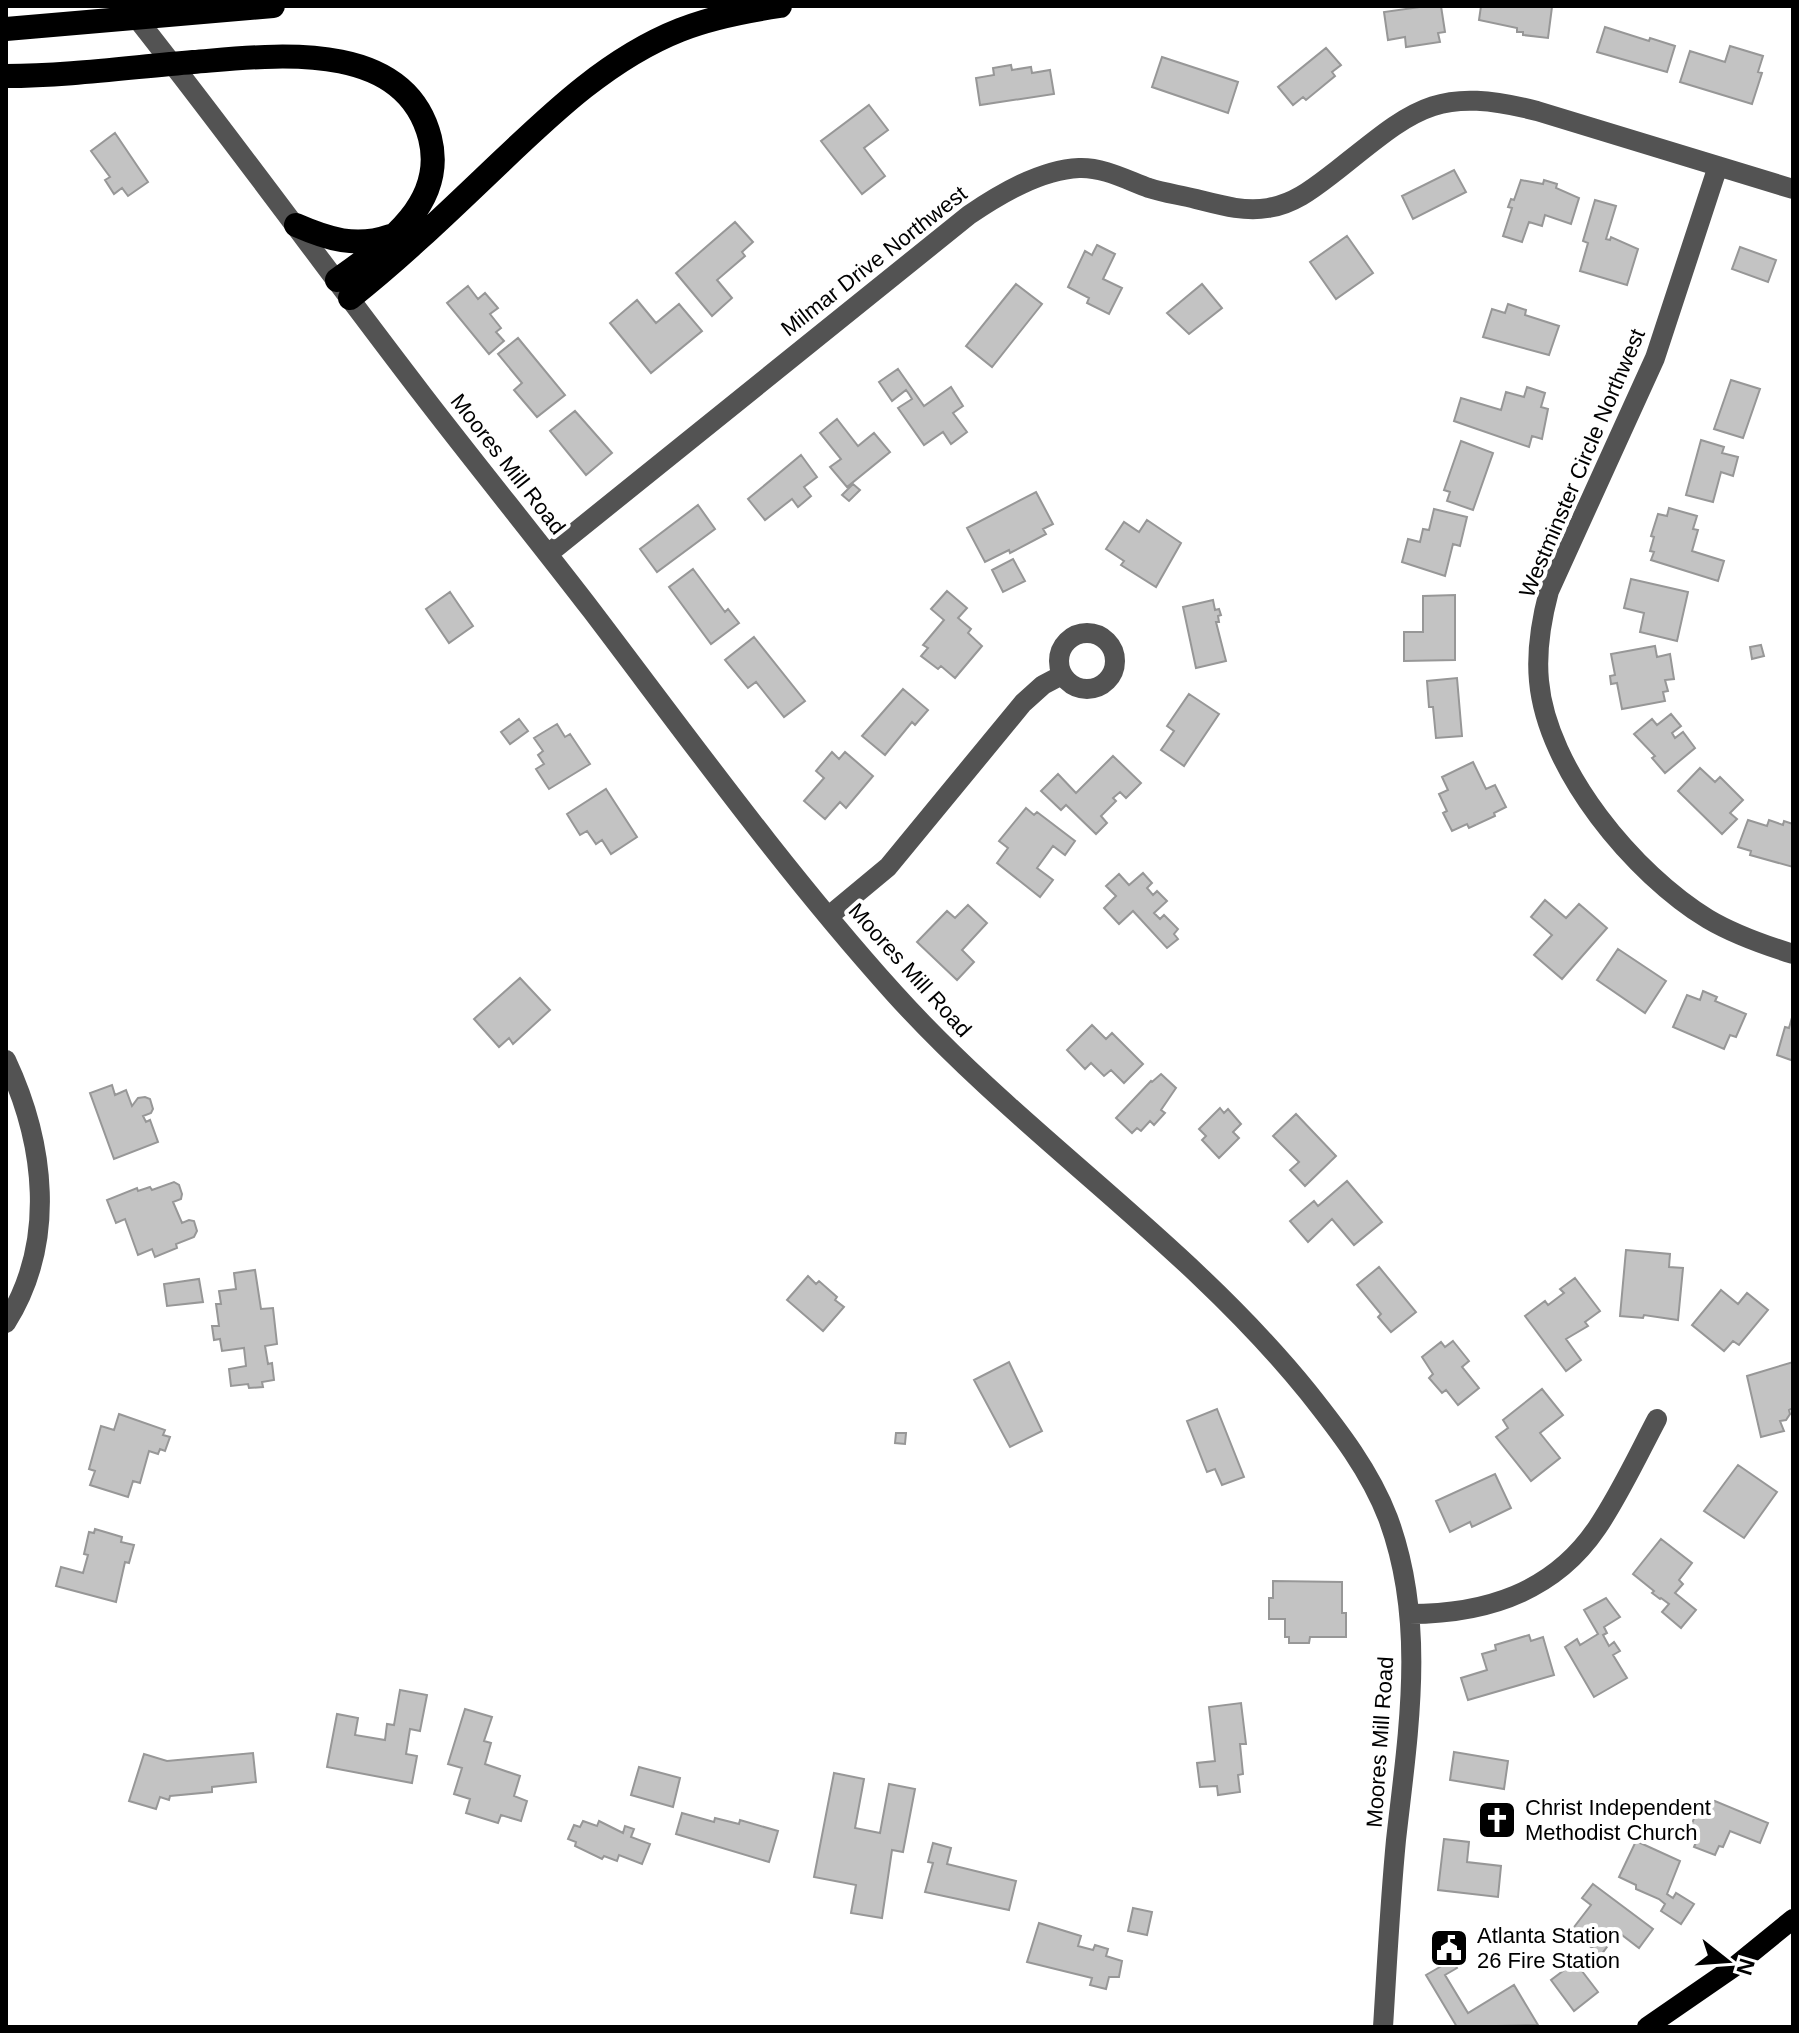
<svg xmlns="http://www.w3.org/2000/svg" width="1799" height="2033" font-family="Arial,sans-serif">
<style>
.building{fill:#c3c3c3;stroke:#979797;stroke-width:2}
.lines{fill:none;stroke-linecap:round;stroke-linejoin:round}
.minor{stroke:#535353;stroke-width:20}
.major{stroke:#000;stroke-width:20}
.highway{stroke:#000;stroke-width:24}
.labels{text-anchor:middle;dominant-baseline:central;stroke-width:8;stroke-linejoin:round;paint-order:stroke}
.street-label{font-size:22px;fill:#000;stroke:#fff}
.poi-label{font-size:22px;fill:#000;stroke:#fff;text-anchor:start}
</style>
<rect width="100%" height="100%" fill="#fff"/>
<path class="building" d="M 1427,6 L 1441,6 L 1445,32 L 1438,33 L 1440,42 L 1406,47 L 1405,37 L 1388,40 L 1384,12 Z
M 1481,6 L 1552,7 L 1548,38 L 1523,35 L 1523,32 L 1517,32 L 1517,28 L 1479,20 Z
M 1605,27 L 1649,41 L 1650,38 L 1675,46 L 1667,72 L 1597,52 Z
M 1730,46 L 1763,56 L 1758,72 L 1762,73 L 1752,104 L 1680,82 L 1690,51 L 1725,62 Z
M 1326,48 L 1341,65 L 1332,72 L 1335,76 L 1306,100 L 1303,97 L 1293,105 L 1278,87 Z
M 1162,57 L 1238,82 L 1228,113 L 1152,87 Z
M 1011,65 L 1012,70 L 1031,67 L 1032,73 L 1050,70 L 1054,94 L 980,105 L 976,78 L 994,75 L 993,68 Z
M 869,105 L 888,130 L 864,148 L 885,176 L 862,194 L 821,141 Z
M 115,133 L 148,182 L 128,196 L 122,188 L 114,194 L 105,180 L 110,177 L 91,151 Z
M 1454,170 L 1466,192 L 1413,219 L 1402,196 Z
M 1521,180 L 1543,184 L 1544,180 L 1557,184 L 1556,188 L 1579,198 L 1571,224 L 1545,215 L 1542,226 L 1529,222 L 1522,242 L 1503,236 L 1512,208 L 1508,207 L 1511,199 L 1514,200 Z
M 1595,200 L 1616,206 L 1606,239 L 1610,240 L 1611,237 L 1638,249 L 1627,285 L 1580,271 L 1588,243 L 1583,241 Z
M 735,222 L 753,242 L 742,252 L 745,256 L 717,280 L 732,298 L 712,316 L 676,273 Z
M 1347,236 L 1373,273 L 1336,299 L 1310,262 Z
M 1097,245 L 1115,254 L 1103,279 L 1122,288 L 1109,314 L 1087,303 L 1089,298 L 1068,287 L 1085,251 L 1092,255 Z
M 1740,247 L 1776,260 L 1768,282 L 1732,269 Z
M 1016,284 L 1042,304 L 992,367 L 966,346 Z
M 1202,284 L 1222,308 L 1189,334 L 1167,313 Z
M 468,286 L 478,299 L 485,293 L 498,308 L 490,314 L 501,328 L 496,332 L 504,341 L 489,354 L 447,303 Z
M 637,300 L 656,323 L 679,304 L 702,331 L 651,373 L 610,323 Z
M 1508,304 L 1526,310 L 1525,315 L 1559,326 L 1549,355 L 1483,337 L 1492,309 L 1505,313 Z
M 518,338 L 565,395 L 537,417 L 514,390 L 522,383 L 498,354 Z
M 898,369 L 924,406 L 951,387 L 963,406 L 953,413 L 967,432 L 951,444 L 943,432 L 924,445 L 898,408 L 912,399 L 909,394 L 906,390 L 892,401 L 879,382 Z
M 1731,380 L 1760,389 L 1743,438 L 1714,429 Z
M 1527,387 L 1545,393 L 1541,407 L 1548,409 L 1542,439 L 1532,436 L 1529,447 L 1454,421 L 1461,398 L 1501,410 L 1506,392 L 1524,397 Z
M 575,411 L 612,453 L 586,475 L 550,431 Z
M 837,419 L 858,446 L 874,433 L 890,452 L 847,487 L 830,467 L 841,459 L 820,433 Z
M 1701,440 L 1724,447 L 1722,453 L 1738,457 L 1733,476 L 1721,472 L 1713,502 L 1686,495 Z
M 1461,441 L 1493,453 L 1473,510 L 1447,501 L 1450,492 L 1444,490 Z
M 801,455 L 817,477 L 804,487 L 811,496 L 798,507 L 792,499 L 765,520 L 748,499 Z
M 853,484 L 860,490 L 849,501 L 842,495 Z
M 1036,492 L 1053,524 L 1043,529 L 1046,534 L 1010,553 L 1009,550 L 985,562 L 967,528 Z
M 698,505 L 715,529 L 657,572 L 640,549 Z
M 1669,508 L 1697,516 L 1693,529 L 1698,530 L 1692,551 L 1724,561 L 1718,581 L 1651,560 L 1654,552 L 1650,551 L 1654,537 L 1651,536 L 1658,514 L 1667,516 Z
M 1434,509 L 1467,517 L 1460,546 L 1453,544 L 1445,576 L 1402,562 L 1408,539 L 1420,542 L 1423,529 L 1429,530 Z
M 1147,520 L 1181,543 L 1156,587 L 1121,565 L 1124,561 L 1106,549 L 1124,522 L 1139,532 Z
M 1013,559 L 1025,581 L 1003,592 L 992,570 Z
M 693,569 L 725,612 L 728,609 L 739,623 L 711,644 L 669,587 Z
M 1631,579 L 1688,592 L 1677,641 L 1640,632 L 1644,613 L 1624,608 Z
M 947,591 L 967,608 L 958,618 L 971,629 L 968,633 L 982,646 L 955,678 L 941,666 L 938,669 L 921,656 L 928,648 L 923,645 L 944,620 L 931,609 Z
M 450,592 L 473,626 L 449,643 L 426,609 Z
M 1455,595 L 1455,660 L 1404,661 L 1404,632 L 1423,632 L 1423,596 Z
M 1213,600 L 1215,610 L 1219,609 L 1221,615 L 1218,616 L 1219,622 L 1216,622 L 1226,661 L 1196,668 L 1183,607 Z
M 754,637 L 805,701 L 784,717 L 756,682 L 748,688 L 725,660 Z
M 1761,645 L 1764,656 L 1752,659 L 1750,647 Z
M 1655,646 L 1657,657 L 1670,654 L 1674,679 L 1665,680 L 1668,691 L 1663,692 L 1665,701 L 1622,709 L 1617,683 L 1611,684 L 1610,676 L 1615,675 L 1611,654 Z
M 1457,678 L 1462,736 L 1436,738 L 1433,707 L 1429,707 L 1427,681 Z
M 903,689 L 928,710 L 915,725 L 912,722 L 885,755 L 862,736 Z
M 1189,694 L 1219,714 L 1184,766 L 1161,750 L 1174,731 L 1167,726 Z
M 1671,714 L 1681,726 L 1672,733 L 1675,738 L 1683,732 L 1695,748 L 1665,773 L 1652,758 L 1655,756 L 1634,734 L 1652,719 L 1657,725 Z
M 519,719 L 528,731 L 510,744 L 501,732 Z
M 557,724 L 565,737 L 570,734 L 590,764 L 549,789 L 536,769 L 544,764 L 538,755 L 543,751 L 534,738 Z
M 832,752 L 839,759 L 845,752 L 873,776 L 846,808 L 840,802 L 825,819 L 804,801 L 824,778 L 816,771 Z
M 1113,756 L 1141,783 L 1126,798 L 1120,792 L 1113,798 L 1116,801 L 1101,816 L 1107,823 L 1096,834 L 1066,805 L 1061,810 L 1041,791 L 1058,774 L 1076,793 Z
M 1473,762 L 1486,789 L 1495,785 L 1506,807 L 1494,813 L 1495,816 L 1469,828 L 1467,824 L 1452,831 L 1443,813 L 1447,811 L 1439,794 L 1448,790 L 1442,777 Z
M 1700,768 L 1715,782 L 1720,777 L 1743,800 L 1730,813 L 1737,819 L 1722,834 L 1678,791 Z
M 606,789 L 637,837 L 611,854 L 602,840 L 596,844 L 587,831 L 580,835 L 567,814 Z
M 1026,808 L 1034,815 L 1037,812 L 1075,841 L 1065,855 L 1053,846 L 1037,868 L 1053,880 L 1040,897 L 997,863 L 1008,848 L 999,841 Z
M 1748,820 L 1767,826 L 1769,820 L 1783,825 L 1784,821 L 1793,824 L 1793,867 L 1750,855 L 1751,851 L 1738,847 Z
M 1143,873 L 1152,883 L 1147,888 L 1153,895 L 1157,891 L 1167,901 L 1154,913 L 1160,919 L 1164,915 L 1178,929 L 1174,934 L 1178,939 L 1167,948 L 1133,911 L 1119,924 L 1104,908 L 1116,896 L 1106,886 L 1119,874 L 1129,885 Z
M 1545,900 L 1566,918 L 1579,904 L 1607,928 L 1562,979 L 1534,955 L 1552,935 L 1531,917 Z
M 968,905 L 987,923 L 962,950 L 974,962 L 957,980 L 917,942 L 947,911 L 955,918 Z
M 1618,949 L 1666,981 L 1645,1013 L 1597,980 Z
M 520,978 L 550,1010 L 513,1044 L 509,1038 L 499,1047 L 474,1019 Z
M 1703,991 L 1717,997 L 1715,1001 L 1746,1014 L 1736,1037 L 1730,1035 L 1724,1049 L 1673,1027 L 1687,995 L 1700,1000 Z
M 1793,1014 L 1793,1058 L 1791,1060 L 1777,1055 L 1785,1027 L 1789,1028 Z
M 1092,1025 L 1106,1039 L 1112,1033 L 1143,1064 L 1124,1083 L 1111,1070 L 1104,1076 L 1091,1063 L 1085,1069 L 1067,1050 Z
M 1161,1074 L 1176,1088 L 1161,1110 L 1165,1113 L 1154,1125 L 1150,1121 L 1141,1131 L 1137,1128 L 1132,1133 L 1116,1118 L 1151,1081 L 1152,1082 Z
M 112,1085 L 115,1095 L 126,1090 L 132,1106 L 138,1098 L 145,1097 L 150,1099 L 153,1109 L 151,1113 L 143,1116 L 146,1122 L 150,1120 L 158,1142 L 114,1159 L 90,1093 Z
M 1220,1108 L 1224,1113 L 1228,1109 L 1241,1124 L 1233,1132 L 1239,1138 L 1219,1158 L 1202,1140 L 1206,1136 L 1199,1129 Z
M 1296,1114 L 1336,1156 L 1305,1186 L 1290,1170 L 1299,1162 L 1273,1136 Z
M 1347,1181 L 1382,1222 L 1354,1245 L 1332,1219 L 1308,1242 L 1290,1221 L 1314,1201 L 1318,1206 Z
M 174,1182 L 179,1185 L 182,1194 L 181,1199 L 173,1202 L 182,1223 L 189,1220 L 194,1221 L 197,1231 L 194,1237 L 176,1244 L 177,1248 L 155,1257 L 152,1249 L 138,1255 L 125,1219 L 116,1223 L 107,1200 L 137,1188 L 138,1191 L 150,1187 L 152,1190 Z
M 1626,1250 L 1670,1254 L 1669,1267 L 1683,1268 L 1678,1320 L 1644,1315 L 1643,1318 L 1620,1316 Z
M 1379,1267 L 1416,1312 L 1391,1332 L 1378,1317 L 1381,1314 L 1357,1285 Z
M 255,1270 L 261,1309 L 273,1308 L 277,1344 L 265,1346 L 268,1364 L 272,1363 L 274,1380 L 262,1382 L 263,1387 L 249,1388 L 248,1384 L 231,1386 L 229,1369 L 246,1366 L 244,1348 L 222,1351 L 220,1339 L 214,1340 L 212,1326 L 219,1326 L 216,1304 L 221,1304 L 219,1291 L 236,1289 L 234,1273 Z
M 808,1276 L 816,1284 L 819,1281 L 837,1297 L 835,1300 L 844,1307 L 823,1331 L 787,1300 Z
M 1575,1278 L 1600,1311 L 1585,1322 L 1588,1326 L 1566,1339 L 1581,1360 L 1566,1371 L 1525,1316 L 1545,1301 L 1548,1305 L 1564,1293 L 1560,1289 Z
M 199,1279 L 203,1302 L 167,1306 L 164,1284 Z
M 1721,1290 L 1738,1304 L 1747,1293 L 1768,1310 L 1739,1345 L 1733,1341 L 1724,1351 L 1692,1325 Z
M 1453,1341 L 1469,1361 L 1462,1367 L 1479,1388 L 1458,1405 L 1446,1390 L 1442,1393 L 1429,1378 L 1433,1374 L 1422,1357 L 1441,1342 L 1445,1347 Z
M 1009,1362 L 1042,1431 L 1010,1447 L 974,1380 Z
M 1793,1362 L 1793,1408 L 1789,1410 L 1790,1414 L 1786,1420 L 1780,1421 L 1784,1431 L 1761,1437 L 1747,1376 Z
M 1542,1389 L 1563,1415 L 1540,1433 L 1560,1458 L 1531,1481 L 1496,1437 L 1508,1428 L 1503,1420 Z
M 1217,1409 L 1244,1477 L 1222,1485 L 1215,1469 L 1207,1472 L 1187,1421 Z
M 119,1414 L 165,1430 L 163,1435 L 170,1437 L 165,1451 L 160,1449 L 158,1454 L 149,1451 L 140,1483 L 133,1481 L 128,1497 L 90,1485 L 95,1471 L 89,1469 L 101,1426 L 114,1430 Z
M 896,1433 L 906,1433 L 905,1444 L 895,1443 Z
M 1738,1465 L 1777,1492 L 1744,1538 L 1704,1511 Z
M 1495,1474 L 1511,1508 L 1472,1527 L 1470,1522 L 1450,1532 L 1436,1501 Z
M 95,1529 L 122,1537 L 121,1542 L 134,1545 L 129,1563 L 125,1562 L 116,1602 L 56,1586 L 61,1567 L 83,1573 L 88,1555 L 84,1554 L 89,1532 L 94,1533 Z
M 1661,1539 L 1692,1563 L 1679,1580 L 1683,1584 L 1675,1593 L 1696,1610 L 1681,1628 L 1662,1612 L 1669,1604 L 1661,1598 L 1660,1599 L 1652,1593 L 1654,1591 L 1633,1574 Z
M 1273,1581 L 1342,1582 L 1342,1613 L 1346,1613 L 1346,1637 L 1310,1637 L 1309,1643 L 1289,1643 L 1289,1637 L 1285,1637 L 1285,1619 L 1269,1619 L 1269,1598 L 1273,1598 Z
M 1606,1598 L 1620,1617 L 1604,1627 L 1607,1633 L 1603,1635 L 1609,1646 L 1614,1642 L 1620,1651 L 1613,1655 L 1627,1678 L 1594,1697 L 1565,1647 L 1577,1639 L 1580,1645 L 1598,1634 L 1584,1610 Z
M 1529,1635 L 1531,1641 L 1543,1637 L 1554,1675 L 1468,1700 L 1461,1678 L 1487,1670 L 1482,1654 L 1496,1650 L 1495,1645 Z
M 400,1690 L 427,1695 L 420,1731 L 410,1729 L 406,1754 L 417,1756 L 412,1783 L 327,1767 L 337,1714 L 358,1718 L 355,1735 L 385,1740 L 387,1724 L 394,1725 Z
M 1241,1703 L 1246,1744 L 1240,1744 L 1243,1774 L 1238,1775 L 1240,1792 L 1218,1795 L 1217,1786 L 1200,1787 L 1197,1763 L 1215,1761 L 1209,1707 Z
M 465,1709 L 492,1717 L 484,1741 L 491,1743 L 485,1764 L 520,1776 L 514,1796 L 527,1801 L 521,1821 L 501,1815 L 498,1823 L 466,1813 L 470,1799 L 454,1794 L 462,1768 L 448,1764 Z
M 1454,1752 L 1508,1761 L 1504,1789 L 1450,1780 Z
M 253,1753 L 256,1782 L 212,1787 L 212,1792 L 170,1796 L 169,1800 L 160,1797 L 156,1809 L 129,1801 L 144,1754 L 167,1761 Z
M 639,1767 L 680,1778 L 673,1807 L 631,1795 Z
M 834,1773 L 864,1779 L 855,1828 L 880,1833 L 889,1784 L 915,1789 L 903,1852 L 892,1850 L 882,1918 L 851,1913 L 856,1885 L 814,1877 Z
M 1701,1801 L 1713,1806 L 1715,1801 L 1768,1823 L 1760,1843 L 1730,1831 L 1723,1847 L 1719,1846 L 1715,1855 L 1694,1847 L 1697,1840 L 1687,1836 Z
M 682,1813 L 714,1822 L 715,1818 L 739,1824 L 740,1820 L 778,1831 L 769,1862 L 676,1834 Z
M 583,1821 L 597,1826 L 599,1821 L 623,1833 L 625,1826 L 634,1829 L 631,1837 L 650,1844 L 642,1864 L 619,1855 L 617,1861 L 604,1856 L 602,1859 L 575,1846 L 576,1842 L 568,1839 L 574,1825 L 580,1827 Z
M 1444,1839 L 1469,1842 L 1467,1862 L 1501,1866 L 1498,1897 L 1438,1890 Z
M 1636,1841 L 1680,1861 L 1667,1894 L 1673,1898 L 1676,1893 L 1694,1904 L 1681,1924 L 1661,1911 L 1665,1904 L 1659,1899 L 1636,1889 L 1636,1885 L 1619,1877 Z
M 933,1843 L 951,1848 L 947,1864 L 1016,1881 L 1009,1910 L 925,1892 L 933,1863 L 928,1862 Z
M 1593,1884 L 1653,1929 L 1639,1948 L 1618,1932 L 1601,1955 L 1571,1931 L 1591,1905 L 1582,1898 Z
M 1133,1908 L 1152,1912 L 1147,1935 L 1128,1931 Z
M 1039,1923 L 1081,1936 L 1078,1946 L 1093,1950 L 1095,1945 L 1108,1949 L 1106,1956 L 1122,1961 L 1119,1977 L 1109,1977 L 1106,1989 L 1090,1985 L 1092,1978 L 1027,1962 Z
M 1452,1960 L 1457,1968 L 1445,1975 L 1468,2013 L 1514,1985 L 1538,2025 L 1457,2027 L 1426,1975 Z
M 1575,1962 L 1598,1992 L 1574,2011 L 1551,1980 Z"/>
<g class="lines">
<path class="minor" d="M 127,6 C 228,133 323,265 422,394 C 478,467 536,538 592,611 C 690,740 786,873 894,993 C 1023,1136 1187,1242 1308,1392 C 1339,1431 1370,1471 1388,1518 C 1427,1623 1408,1733 1396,1840 C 1390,1902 1387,1965 1383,2027
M 1718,166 L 1655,358 L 1549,591 C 1541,621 1536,650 1539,681 C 1547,770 1634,874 1708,919 C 1735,935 1764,945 1793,954
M 548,554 L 969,215 C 1000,194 1040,170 1079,168 C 1103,167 1127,180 1149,188 C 1164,193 1181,195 1196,199 C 1220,205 1243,212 1268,208 C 1295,204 1315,187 1336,171 C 1414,109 1435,85 1537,111 L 1793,189
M1059 661a28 28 0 1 1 56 0a28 28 0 1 1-56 0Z
M 829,916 L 888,867 L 1023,703 L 1043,685 L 1062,675
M 6,1060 C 45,1143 57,1242 6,1323
M 1409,1614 C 1485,1614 1553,1593 1597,1528 C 1620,1494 1638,1455 1657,1419"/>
<path class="major" d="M 1647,2027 L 1734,1967 L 1793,1919"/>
<path class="highway" d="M 6,29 L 273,6
M 6,76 C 67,76 132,67 193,62 C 271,56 404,37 430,138 C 447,205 383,247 337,280
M 296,225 C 328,239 356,248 390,236
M 350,298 C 398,260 442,218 486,176 C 544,121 604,60 680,30 C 713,17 746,11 780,6"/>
</g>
<defs>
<g id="church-square" transform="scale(2)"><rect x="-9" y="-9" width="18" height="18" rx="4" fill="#000" stroke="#fff"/><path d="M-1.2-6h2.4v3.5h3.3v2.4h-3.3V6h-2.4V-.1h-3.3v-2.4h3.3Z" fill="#fff"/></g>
<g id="civic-square" transform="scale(2)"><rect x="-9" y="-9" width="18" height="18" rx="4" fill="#000" stroke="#fff"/><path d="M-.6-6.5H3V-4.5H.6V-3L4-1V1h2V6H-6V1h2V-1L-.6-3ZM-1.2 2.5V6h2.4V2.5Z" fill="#fff"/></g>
</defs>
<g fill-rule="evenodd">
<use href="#church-square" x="1497" y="1820"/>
<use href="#civic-square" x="1449" y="1948"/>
</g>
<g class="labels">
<g class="street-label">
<text transform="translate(874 261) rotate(-38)">Milmar Drive Northwest</text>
<text transform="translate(1582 463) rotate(-67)">Westminster Circle Northwest</text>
<text transform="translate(508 464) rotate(52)">Moores Mill Road</text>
<text transform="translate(910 970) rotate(48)">Moores Mill Road</text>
<text transform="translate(1380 1742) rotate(-86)">Moores Mill Road</text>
</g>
<g class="poi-label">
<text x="1525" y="1807">Christ Independent<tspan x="1525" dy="25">Methodist Church</tspan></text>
<text x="1477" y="1935">Atlanta Station<tspan x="1477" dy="25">26 Fire Station</tspan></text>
</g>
</g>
<rect width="1799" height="2033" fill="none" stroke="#000000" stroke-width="16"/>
<g transform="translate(1727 1961) rotate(107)" stroke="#ffffff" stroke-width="6" paint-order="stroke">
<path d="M0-6L14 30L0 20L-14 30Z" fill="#000000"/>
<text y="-12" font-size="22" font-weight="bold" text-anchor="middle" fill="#000000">N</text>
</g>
</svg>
